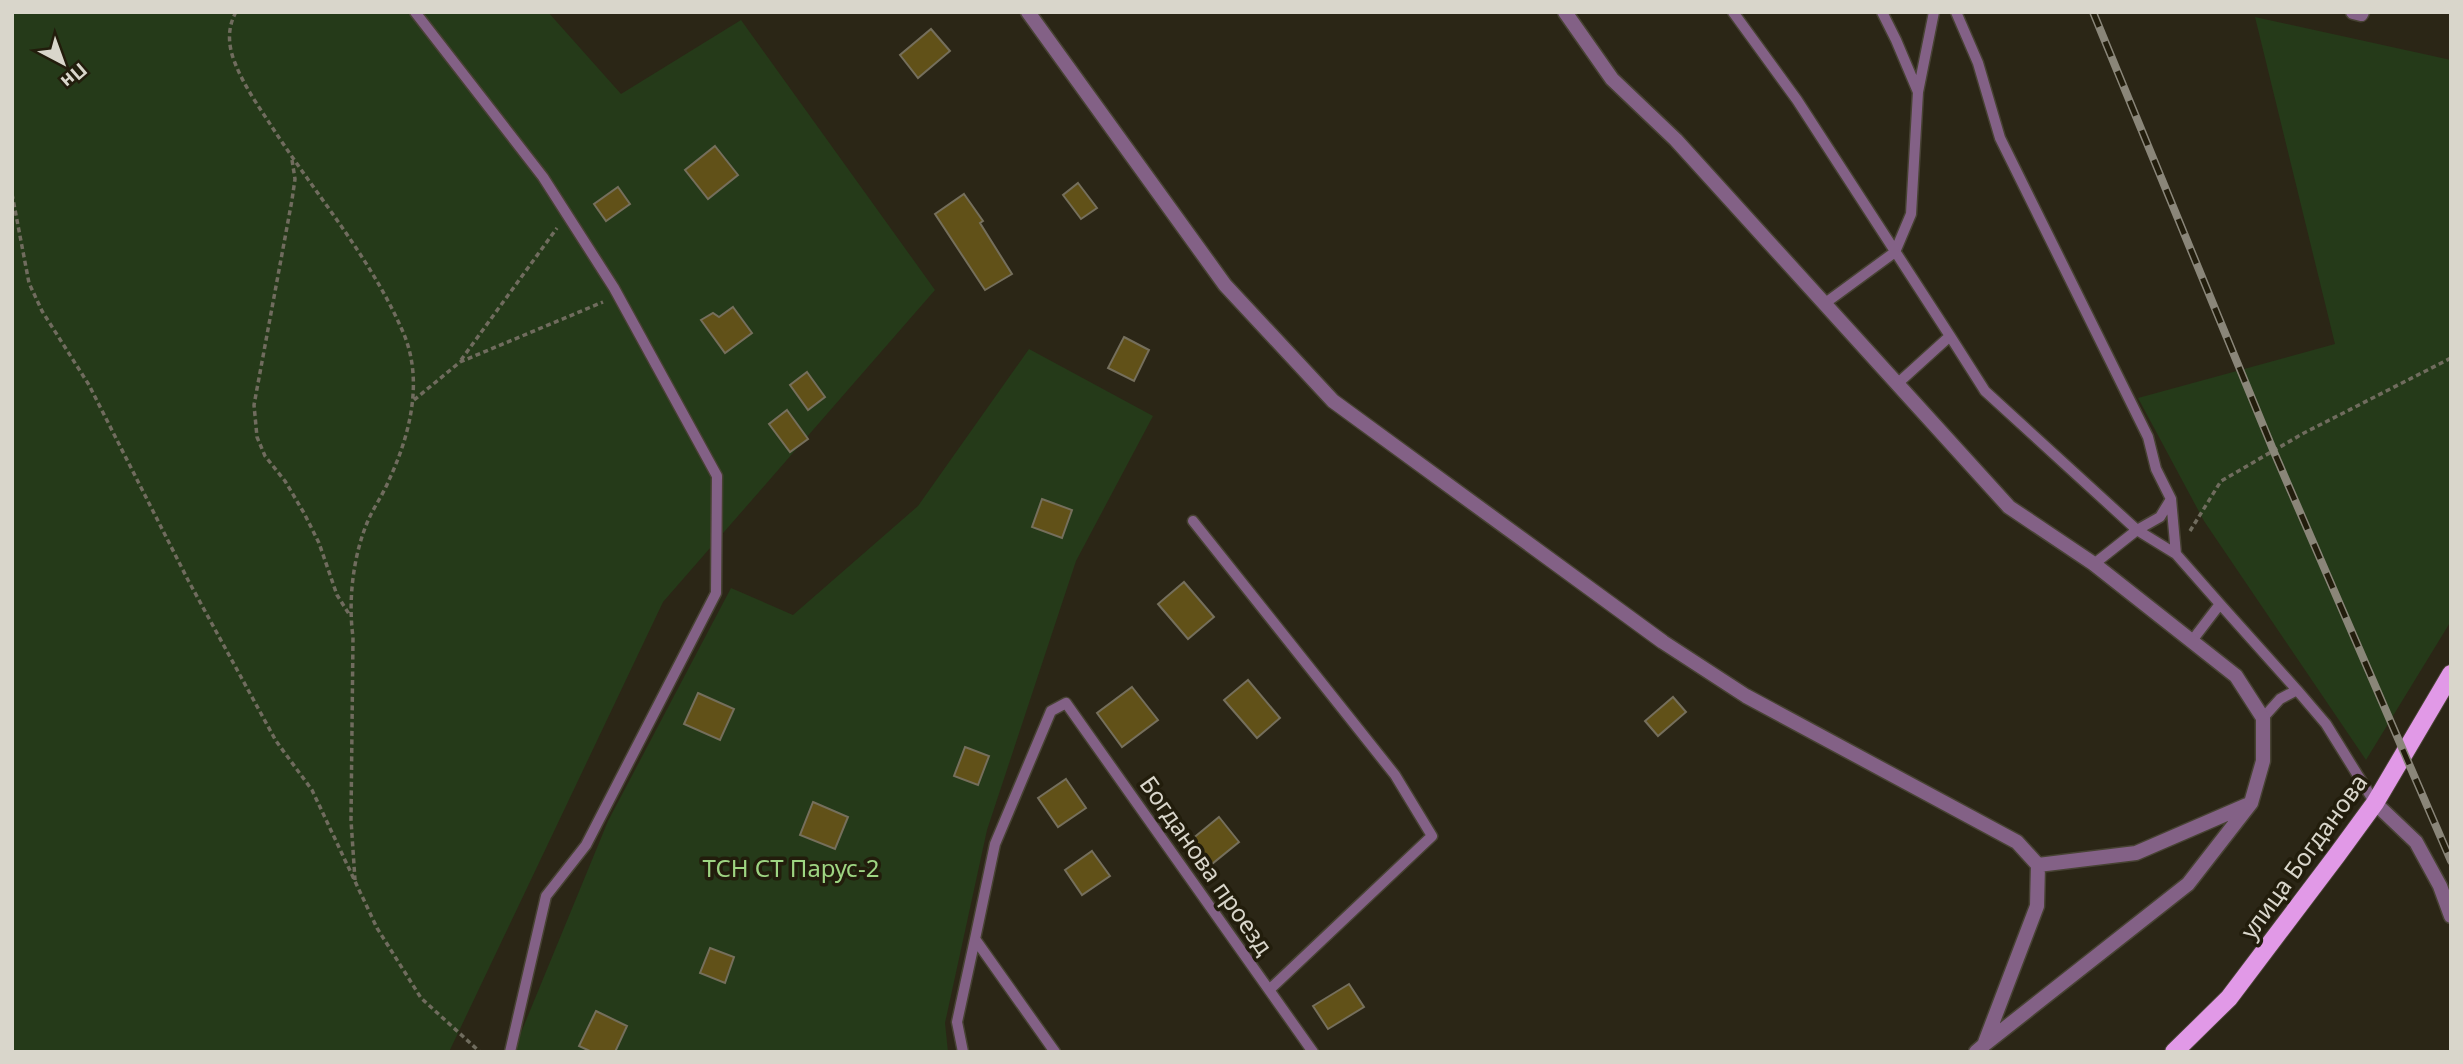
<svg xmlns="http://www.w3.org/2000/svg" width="2463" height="1064" font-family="'Noto Sans',sans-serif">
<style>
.green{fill:#253a19}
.building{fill:#615118;stroke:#756f5c;stroke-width:2}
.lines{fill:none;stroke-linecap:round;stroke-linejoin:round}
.lane-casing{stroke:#474233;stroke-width:13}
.street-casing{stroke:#474233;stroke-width:17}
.primary-casing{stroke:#474233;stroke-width:20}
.path{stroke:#706c5e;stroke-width:3.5;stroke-dasharray:5 3.5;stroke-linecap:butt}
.lane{stroke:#836186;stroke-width:10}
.street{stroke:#836186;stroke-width:14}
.primary{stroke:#e199e7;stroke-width:18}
.rail-casing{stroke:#8a8679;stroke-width:8}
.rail{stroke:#221d0c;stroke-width:5;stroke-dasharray:16;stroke-linecap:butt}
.labels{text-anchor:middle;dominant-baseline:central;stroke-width:7;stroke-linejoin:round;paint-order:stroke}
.street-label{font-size:24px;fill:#d9d6cb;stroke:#221d0c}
.park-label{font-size:24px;fill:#9ed582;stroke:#221d0c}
</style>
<rect width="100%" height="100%" fill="#2b2616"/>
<path class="green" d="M 12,12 L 548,12 L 621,94 L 741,20 L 935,290 L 663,602 L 449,1052 L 12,1052 Z
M 2255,17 L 2451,60 L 2451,621 L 2366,760 L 2204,521 L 2138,398 L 2335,344 Z
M 1029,349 L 1153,416 L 1076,561 L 987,830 L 945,1023 L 948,1052 L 513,1052 L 608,821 L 731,588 L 793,615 L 918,506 Z"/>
<path class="building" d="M 931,29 L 950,51 L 918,78 L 900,55 Z
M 715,146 L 738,175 L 708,199 L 685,170 Z
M 1078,183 L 1097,208 L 1081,219 L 1063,195 Z
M 618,187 L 630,204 L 606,221 L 594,204 Z
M 964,194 L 983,221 L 980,223 L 1012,274 L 985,290 L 935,214 Z
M 733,307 L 752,333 L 725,353 L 701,320 L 713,313 L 719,317 Z
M 1124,337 L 1149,350 L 1134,381 L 1108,368 Z
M 807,372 L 825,397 L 808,410 L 790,385 Z
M 787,410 L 808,439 L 790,452 L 769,424 Z
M 1042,499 L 1072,510 L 1062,538 L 1032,527 Z
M 1184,582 L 1214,617 L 1188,639 L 1158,604 Z
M 1248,680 L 1280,718 L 1257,738 L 1224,700 Z
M 1132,687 L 1158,720 L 1122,747 L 1097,713 Z
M 698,693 L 734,709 L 720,740 L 684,724 Z
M 1673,697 L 1686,712 L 1658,736 L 1645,721 Z
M 965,747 L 989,756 L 978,785 L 954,776 Z
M 1066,779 L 1086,808 L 1058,827 L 1038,798 Z
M 813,802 L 848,817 L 835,849 L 800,835 Z
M 1219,817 L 1239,842 L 1207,868 L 1186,844 Z
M 1092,851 L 1110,876 L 1082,895 L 1065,870 Z
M 710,948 L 734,957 L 725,983 L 700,973 Z
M 1349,984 L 1364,1007 L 1328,1029 L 1313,1006 Z
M 596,1011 L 627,1026 L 615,1052 L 592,1052 L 579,1046 Z"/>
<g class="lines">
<g class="lane-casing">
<path id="lane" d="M 415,12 L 543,177 L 614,288 L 717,476 L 716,593 L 586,845 L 546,896 L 510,1052
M 1733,12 L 1797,100 L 1950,336
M 1956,12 L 1978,63 L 2000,138 L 2148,437 L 2156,469 L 2171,499 L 2176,554
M 1918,92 L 1934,12
M 1824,304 L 1895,252 L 1911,214 L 1918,92 L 1896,40 L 1882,12
M 1897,384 L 1950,336 L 1985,391 L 2137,530 L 2176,554 L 2220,604 L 2191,642
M 1193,521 L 1395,775 L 1432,836 L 1269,990
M 2094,564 L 2137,530 L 2160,517 L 2171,499
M 2220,604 L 2297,690
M 2263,718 L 2280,699 L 2297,690 L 2326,724 L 2375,803
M 963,1052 L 957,1022 L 975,939
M 1055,1052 L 975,939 L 995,844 L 1051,711 L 1066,703 L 1313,1052"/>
</g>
<g class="street-casing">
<path id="street" d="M 1028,12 L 1225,285 L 1333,401 L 1663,642 L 1746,696 L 2017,842 L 2038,865 L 2037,906 L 1984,1045 L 1976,1052
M 1565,12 L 1612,79 L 1676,140 L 2009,507 L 2094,564 L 2236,676 L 2263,718 L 2263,761 L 2251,803 L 2188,884 L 1985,1044
M 2353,12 L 2361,14 L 2362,12
M 2375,803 L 2416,842 L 2440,886 L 2451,916
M 2038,865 L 2136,853 L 2247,805"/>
</g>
<g class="primary-casing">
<path id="primary" d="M 2174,1052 L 2229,998 L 2337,855 L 2375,803 L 2451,674"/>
</g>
<path class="path" d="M 236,12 C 227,28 228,46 235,63 C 244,86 259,107 272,127 C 316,195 371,258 403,332 C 424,380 410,435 389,480 C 383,495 373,508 367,523 C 353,557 348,601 353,637 L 351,820 L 355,880
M 292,160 L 295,179 L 292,200 L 254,405 L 257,437 L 265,456 L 285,481 L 304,513 L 319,543 L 337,595 L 349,614
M 12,194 L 29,283 L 42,311 L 89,385 L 188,580 L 276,741 L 312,790 L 377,928 L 421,998 L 480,1052
M 461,360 L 557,228
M 414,400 L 460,362 L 603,302
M 2190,531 L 2221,481 L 2304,433 L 2451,358"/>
<use href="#lane" class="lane"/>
<use href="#street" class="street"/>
<use href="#primary" class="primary"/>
<g class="rail-casing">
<path id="rail" d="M 2093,12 L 2274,452 L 2451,861"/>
</g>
<use href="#rail" class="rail"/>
</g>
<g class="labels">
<g class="street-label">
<text transform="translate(2303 856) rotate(-54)">улица Богданова</text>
<text transform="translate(1207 865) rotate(55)">Богданова проезд</text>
</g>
<g class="park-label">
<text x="791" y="867">ТСН СТ Парус-2</text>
</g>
</g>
<rect width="2463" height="1064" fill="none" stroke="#d9d6cb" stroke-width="28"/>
<g transform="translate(63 63) rotate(139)" stroke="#221d0c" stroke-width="5" paint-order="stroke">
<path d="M0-5L12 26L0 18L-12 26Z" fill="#d9d6cb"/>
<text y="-10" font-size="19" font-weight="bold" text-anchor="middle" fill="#d9d6cb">Пн</text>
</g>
</svg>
